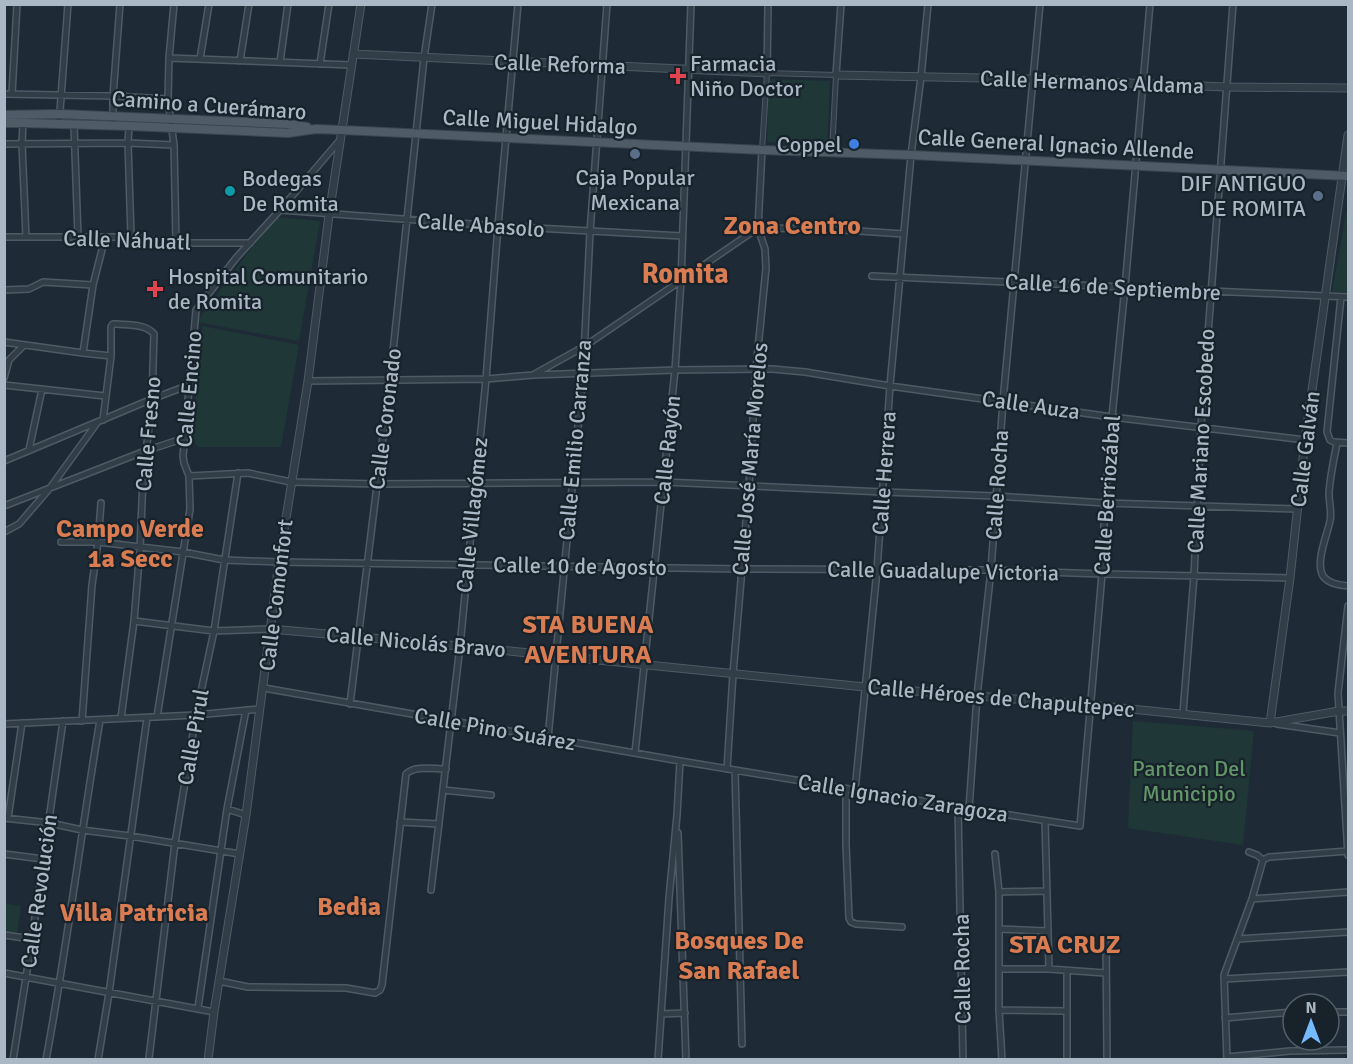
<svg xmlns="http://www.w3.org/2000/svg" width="1353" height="1064" font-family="Signika,sans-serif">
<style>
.green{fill:#1f3737}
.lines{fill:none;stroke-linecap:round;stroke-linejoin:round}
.pedestrian-casing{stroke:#4e5a65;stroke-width:6}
.minor-casing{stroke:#4e5a65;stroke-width:8}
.tertiary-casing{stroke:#4e5a65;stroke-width:9}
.primary-casing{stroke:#3a4650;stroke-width:10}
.pedestrian{stroke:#313d47;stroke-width:4}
.minor{stroke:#313d47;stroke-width:5}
.tertiary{stroke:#313d47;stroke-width:7}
.primary{stroke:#4f5c67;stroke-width:8}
.health-dot{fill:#e0444e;stroke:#17222b;stroke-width:2}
.shop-dot{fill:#3f7fe0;stroke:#17222b;stroke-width:2}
.service-dot{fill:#5c6f8a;stroke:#17222b;stroke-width:2}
.culture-dot{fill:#0f9aa8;stroke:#17222b;stroke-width:2}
.labels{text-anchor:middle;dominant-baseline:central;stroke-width:4.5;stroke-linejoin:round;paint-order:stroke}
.poi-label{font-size:22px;fill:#aab7c4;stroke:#17222b;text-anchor:start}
.street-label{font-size:22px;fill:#aab7c4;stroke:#17222b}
.park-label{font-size:22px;fill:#629567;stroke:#17222b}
.quarter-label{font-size:26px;font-weight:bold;fill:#d97c51;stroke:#17222b}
.district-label{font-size:28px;font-weight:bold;fill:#d97c51;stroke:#17222b}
</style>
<rect width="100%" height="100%" fill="#1e2b36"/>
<path class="green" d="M 769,79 L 830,81 L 827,147 L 767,142 Z
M 1348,203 L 1348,293 L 1332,292 Z
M 274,217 L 320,221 L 299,341 L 197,322 Z
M 202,326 L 299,345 L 281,447 L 198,447 L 192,439 Z
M 1133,721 L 1254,731 L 1243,845 L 1128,828 Z
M 6,904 L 21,906 L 17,934 L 5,932 Z"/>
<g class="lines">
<g class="pedestrian-casing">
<path id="pedestrian" d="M 762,150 L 767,73 L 836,75 L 832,152"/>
</g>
<g class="minor-casing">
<path id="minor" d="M 174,4 L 169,58 L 168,99 L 174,145 L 176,243
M 169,58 L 351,65
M 200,59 L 209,4
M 240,61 L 249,4
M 280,62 L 288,4
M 320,64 L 329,4
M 767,73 L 768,4
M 836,75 L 841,4
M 4,94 L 113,96 L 168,99
M 12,94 L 17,4
M 23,122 L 22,144 L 26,237
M 59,124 L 68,4
M 74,125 L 78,237
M 113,126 L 113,96 L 120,4
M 129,126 L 128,143 L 131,237
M 4,144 L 128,143 L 174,145
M 280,210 L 498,226 L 682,236
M 758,228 L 828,229 L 904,234
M 4,237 L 131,237 L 176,243 L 250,243
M 872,276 L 1348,297
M 4,290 L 29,289 L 43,282 L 93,285
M 1341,297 L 1327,432 L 1330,440 L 1334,442 L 1348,443
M 4,342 L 83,353 L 111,356
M 83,353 L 93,285 L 105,238
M 533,375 L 585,346 L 758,228
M 4,378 L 9,360 L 24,345
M 308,381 L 486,379 L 533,375 L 675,370 L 772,369 L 805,372 L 890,386 L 1112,417 L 1305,440
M 4,385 L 105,396
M 103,420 L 111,356 L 111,327 L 113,324 L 117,324 C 129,325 146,324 154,334 L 152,399 L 143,479 L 140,548 L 134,621 L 121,718
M 1337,443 C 1334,459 1330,477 1329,493 C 1329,503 1332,512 1330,521 C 1327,536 1315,562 1323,576 C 1329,584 1340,585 1348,586
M 29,450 L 42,389
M 4,461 L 152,399 L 189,385
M 189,476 L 248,473 L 291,482 L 377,484 L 664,482 L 883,492 L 996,496 L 1105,503 L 1298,509
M 4,506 L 145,451 L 185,438
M 4,532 L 19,524 L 50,488 L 97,423
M 61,542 L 98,542 L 183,552 L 224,560 L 279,562 L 741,569 L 991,570 L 1102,574 L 1290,578
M 1348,606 L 1338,693 L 1348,855
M 134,621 L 214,631 L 271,629
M 264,688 L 680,761 L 958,807 L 1080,826 L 1102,574 L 1105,503 L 1112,417 L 1125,287 L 1150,4
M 350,704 L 390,380 L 424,58 L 432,4
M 1183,713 L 1194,576 L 1201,427 L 1233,4
M 157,717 L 190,509 L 189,476 L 184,463 L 183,456 L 196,310 L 236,258 L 280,210 L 340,140
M 82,721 L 92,585 L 98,542 L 101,503
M 4,724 L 196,715 L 260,709
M 1277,724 L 1340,733
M 548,738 L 583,374 L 590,232 L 607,4
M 635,753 L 675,370 L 681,281 L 691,4
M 727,769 L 733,674 L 749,486 L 756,369 L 766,268 L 765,249 L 758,228 L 762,150
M 735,770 L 742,1044
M 846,789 L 846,844 L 849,918 L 851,922 L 856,924 L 902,927
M 443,790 L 491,795
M 855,790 L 877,570 L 890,386 L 911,155 L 921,77 L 928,4
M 958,807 L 963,1060
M 227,809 L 246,815
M 969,809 L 977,696 L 991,570 L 1003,401 L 1040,4
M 4,818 L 50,823 L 82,830 L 130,836 L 240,854
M 8,818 L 22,723
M 1045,821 L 1049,969
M 400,822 L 439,824
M 678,833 L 686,1060
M 1249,852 L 1257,855 L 1263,860
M 4,854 L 43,859
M 995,854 L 999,892 L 999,1010 L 1002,1060
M 1263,860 L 1269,857 L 1348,851
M 431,890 L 460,646 L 486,379 L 498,226 L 518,4
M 999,892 L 1047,891
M 1252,899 L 1348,892
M 1000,929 L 1048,931
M 4,935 L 32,939
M 1106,939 L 1107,1058
M 1238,939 L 1348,932
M 1000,969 L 1049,969 L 1105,973
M 1067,971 L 1067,1060
M 4,973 L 214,1012
M 1224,979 L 1348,972
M 219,981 L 248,987 L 346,988 L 375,993 L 380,990 L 382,985 L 406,774 C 415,765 433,769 446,769
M 198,1008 L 227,809 L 246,710
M 999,1010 L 1066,1011
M 1329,1012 L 1348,1012
M 661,1014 L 685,1013
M 1225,1018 L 1293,1012
M 1227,1057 L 1290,1051 L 1348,1050
M 149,1058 L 175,843 L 196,715 L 214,631 L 238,473
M 13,1060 L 32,939 L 63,721
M 46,1060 C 67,947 81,833 100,720
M 98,1060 L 109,993 L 147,718
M 658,1060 L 669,898 L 677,815 L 680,761
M 1227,1060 L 1224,975 L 1252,899 L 1263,860"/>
</g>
<g class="tertiary-casing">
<path id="tertiary" d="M 353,54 L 767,73
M 836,75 L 1033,79 L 1226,87 L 1348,88
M 271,629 L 460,646 L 865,687 L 1091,705 L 1270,723 L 1339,711 L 1348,711
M 1270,723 L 1290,578 L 1305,440 L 1348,135
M 208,1060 L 214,1012 L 246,815 L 279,562 L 308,381 L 329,215 L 361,4"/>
</g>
<g class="primary-casing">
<path id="primary" d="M 4,115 L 60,114 L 288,124 L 307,127
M 4,123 L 23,123 L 129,126 L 288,133 L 316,129 L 342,130 L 762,150 L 911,155 L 1348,176"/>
</g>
<use href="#pedestrian" class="pedestrian"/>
<use href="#minor" class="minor"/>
<use href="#tertiary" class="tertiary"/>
<use href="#primary" class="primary"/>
</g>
<g class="health-dot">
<path d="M675 67h6v6h6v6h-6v6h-6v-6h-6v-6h6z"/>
<path d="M152 280h6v6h6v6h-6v6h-6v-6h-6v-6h6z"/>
</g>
<circle class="shop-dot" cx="854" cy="144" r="6"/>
<g class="service-dot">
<circle cx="635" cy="154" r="6"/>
<circle cx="1318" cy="196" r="6"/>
</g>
<circle class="culture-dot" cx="230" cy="191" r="6"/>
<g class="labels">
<g class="poi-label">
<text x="690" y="63">Farmacia<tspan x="690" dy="25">Niño Doctor</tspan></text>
<text x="842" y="144" text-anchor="end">Coppel</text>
<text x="635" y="177" text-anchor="middle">Caja Popular<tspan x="635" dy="25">Mexicana</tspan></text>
<text x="242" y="178">Bodegas<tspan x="242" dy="25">De Romita</tspan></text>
<text x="1306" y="183" text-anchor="end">DIF ANTIGUO<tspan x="1306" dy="25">DE ROMITA</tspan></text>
<text x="168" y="276">Hospital Comunitario<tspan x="168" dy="25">de Romita</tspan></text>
</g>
<g class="street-label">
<text transform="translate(560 64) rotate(2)">Calle Reforma</text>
<text transform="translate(1092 82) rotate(2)">Calle Hermanos Aldama</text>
<text transform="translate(209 105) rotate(4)">Camino a Cuerámaro</text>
<text transform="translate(540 122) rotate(3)">Calle Miguel Hidalgo</text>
<text transform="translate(1056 144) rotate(3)">Calle General Ignacio Allende</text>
<text transform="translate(481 225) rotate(4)">Calle Abasolo</text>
<text transform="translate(127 240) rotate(2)">Calle Náhuatl</text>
<text transform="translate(1113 287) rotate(3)">Calle 16 de Septiembre</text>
<text transform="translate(189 389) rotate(-85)">Calle Encino</text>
<text transform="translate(1031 405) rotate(8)">Calle Auza</text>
<text transform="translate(385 419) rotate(-83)">Calle Coronado</text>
<text transform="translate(148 434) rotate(-85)">Calle Fresno</text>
<text transform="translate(575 440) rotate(-85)">Calle Emilio Carranza</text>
<text transform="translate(1201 441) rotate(-87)">Calle Mariano Escobedo</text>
<text transform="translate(1305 449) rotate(-83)">Calle Galván</text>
<text transform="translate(667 450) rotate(-84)">Calle Rayón</text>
<text transform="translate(750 459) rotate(-85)">Calle José María Morelos</text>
<text transform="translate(884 473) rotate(-86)">Calle Herrera</text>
<text transform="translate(997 485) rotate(-86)">Calle Rocha</text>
<text transform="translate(1107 495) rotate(-86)">Calle Berriozábal</text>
<text transform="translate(472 515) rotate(-84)">Calle Villagómez</text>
<text transform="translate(580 566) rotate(1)">Calle 10 de Agosto</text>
<text transform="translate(943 571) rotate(1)">Calle Guadalupe Victoria</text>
<text transform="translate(276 595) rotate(-83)">Calle Comonfort</text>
<text transform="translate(416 642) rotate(5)">Calle Nicolás Bravo</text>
<text transform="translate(1001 698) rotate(5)">Calle Héroes de Chapultepec</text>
<text transform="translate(495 729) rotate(10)">Calle Pino Suárez</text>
<text transform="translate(193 737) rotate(-80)">Calle Pirul</text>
<text transform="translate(903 798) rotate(9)">Calle Ignacio Zaragoza</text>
<text transform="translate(39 891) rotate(-82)">Calle Revolución</text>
<text transform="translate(962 969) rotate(-91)">Calle Rocha</text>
</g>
<g class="park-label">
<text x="1189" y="768">Panteon Del<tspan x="1189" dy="25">Municipio</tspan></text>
</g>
<g class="quarter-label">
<text x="792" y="226">Zona Centro</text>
<text x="130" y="529">Campo Verde<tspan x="130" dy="30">1a Secc</tspan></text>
<text x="588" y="625">STA BUENA<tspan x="588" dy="30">AVENTURA</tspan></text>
<text x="349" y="907">Bedia</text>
<text x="134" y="913">Villa Patricia</text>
<text x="739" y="941">Bosques De<tspan x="739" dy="30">San Rafael</tspan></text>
<text x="1065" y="945">STA CRUZ</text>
</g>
<g class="district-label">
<text x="685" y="274">Romita</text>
</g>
</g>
<rect width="1353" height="1064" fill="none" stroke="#aab7c4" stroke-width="12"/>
<g transform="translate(1311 1022)"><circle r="28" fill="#17222b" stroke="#525e68" stroke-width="1.5"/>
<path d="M0-4.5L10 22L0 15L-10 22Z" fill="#76bafe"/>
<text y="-9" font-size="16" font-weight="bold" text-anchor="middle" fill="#aab7c4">N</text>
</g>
</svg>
